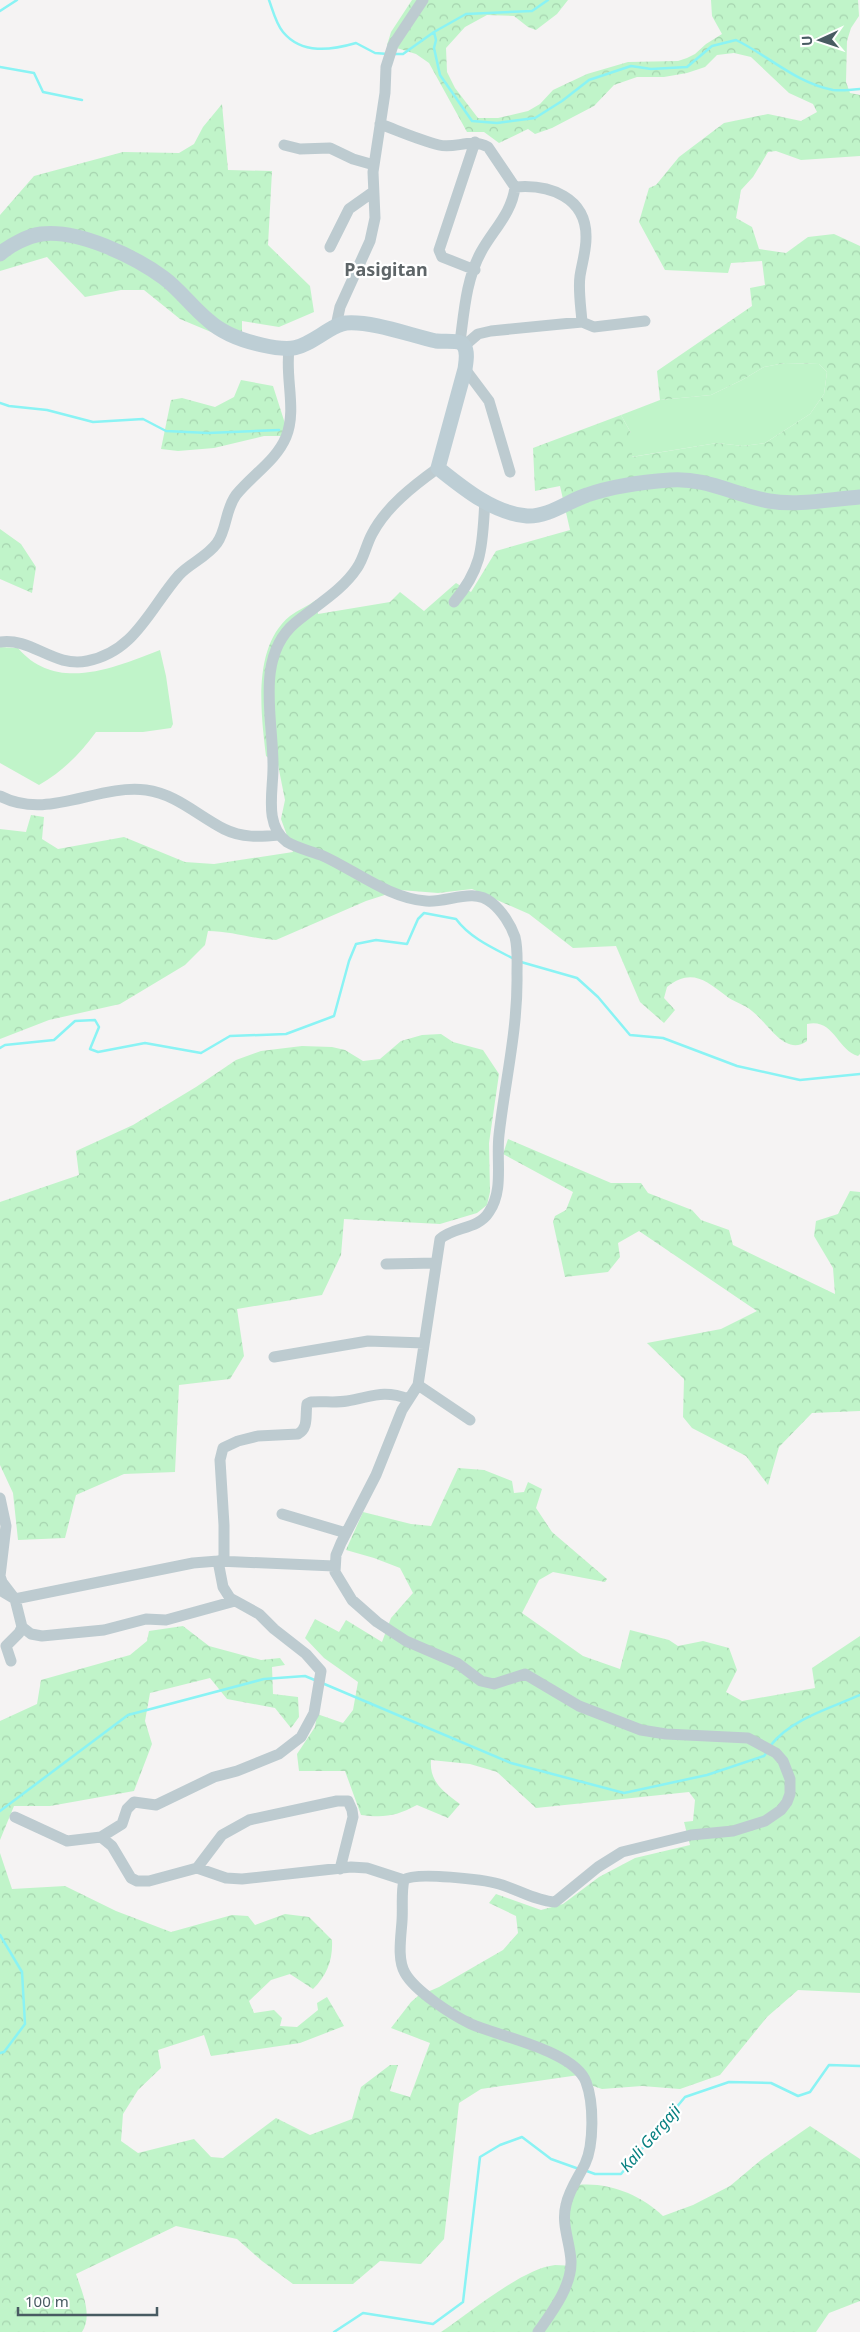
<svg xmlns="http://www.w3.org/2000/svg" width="860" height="2332" font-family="'Noto Sans',sans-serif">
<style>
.green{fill:#c0f4c9}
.forest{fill:url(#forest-crowns)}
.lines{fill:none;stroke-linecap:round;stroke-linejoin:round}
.stream{stroke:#8af3f4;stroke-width:2.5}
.street{stroke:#bdcbd0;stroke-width:11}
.secondary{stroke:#bdced5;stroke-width:15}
.labels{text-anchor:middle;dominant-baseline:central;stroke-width:4.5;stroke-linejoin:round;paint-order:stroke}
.water-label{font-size:16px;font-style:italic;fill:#078081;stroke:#fff}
.quarter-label{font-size:18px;font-weight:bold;fill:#5e6568;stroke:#fff}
</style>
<defs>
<pattern id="forest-crowns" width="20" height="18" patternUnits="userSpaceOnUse" patternTransform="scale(1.25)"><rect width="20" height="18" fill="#c0f4c9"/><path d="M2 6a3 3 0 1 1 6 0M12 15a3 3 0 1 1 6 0" fill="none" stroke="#a6d3af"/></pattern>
</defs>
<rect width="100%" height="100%" fill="#f5f3f3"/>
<path class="green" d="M 785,363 L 819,364 L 827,372 L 824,394 L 810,414 L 765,443 L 743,446 L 717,443 L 631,457 L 631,433 L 621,415 L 660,400 L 711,395 L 742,380 L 764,367 Z
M 0,647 L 18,648 C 56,693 114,668 160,650 L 166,676 L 173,724 L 171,728 L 143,732 L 96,732 C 80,754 63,771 39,785 L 0,763 Z"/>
<path class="forest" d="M 412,0 L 568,0 L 557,14 L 536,30 L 528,27 L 514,16 L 487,15 L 465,27 L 446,48 L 447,72 L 455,88 L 478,118 L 498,118 L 528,111 L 540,104 L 553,90 L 587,74 L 628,62 L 678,61 L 687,58 L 695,54 L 706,44 L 722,34 L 712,16 L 711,0 L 858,0 L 859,16 L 851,28 L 847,41 L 846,82 L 850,93 L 860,95 L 860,156 L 801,160 L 776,151 L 768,152 L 753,177 L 741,190 L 736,218 L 752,227 L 759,249 L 786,253 L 808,237 L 834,234 L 860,246 L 860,1054 L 858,1056 C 837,1050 834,1018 807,1024 L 807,1041 C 785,1057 768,1023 752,1011 C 744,1004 733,1002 725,995 C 705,980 691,968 667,987 L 664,998 L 675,1010 L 664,1023 L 640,1002 L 616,946 L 573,948 L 529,914 L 472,889 L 438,893 L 400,890 L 366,901 L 276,940 C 253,939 231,931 208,931 L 205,945 L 185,965 L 120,1004 L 49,1020 L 0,1039 L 0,829 L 26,832 L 31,815 L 44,817 L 42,839 L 58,849 L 124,837 L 185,862 L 214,864 L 293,852 L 281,819 L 285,800 L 278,765 L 266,756 C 261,713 252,647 290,616 C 298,610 308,606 316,600 L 318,614 L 390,602 L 400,592 L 424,611 L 456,583 L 471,592 L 496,551 L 570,530 L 560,486 L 535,491 L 533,448 L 621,415 L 631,433 L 632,457 L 717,443 L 743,446 L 765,443 L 810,414 L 824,394 L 827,372 L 819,364 L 785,363 L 764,367 L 742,380 L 711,395 L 660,400 L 657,371 L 752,306 L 750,288 L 765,285 L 762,261 L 731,263 L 728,273 L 665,270 L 639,222 L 649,188 L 656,185 L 679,157 L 724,123 L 768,114 L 801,121 L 817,112 L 813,104 L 789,93 L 751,57 L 734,53 L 717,55 L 705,67 L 687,73 L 664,77 L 637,77 L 614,85 L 594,106 L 552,128 L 535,134 L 528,129 L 499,143 L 484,132 L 467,132 L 429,63 L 416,54 L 387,45 L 391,32 Z
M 222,104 L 228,170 L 272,171 L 268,245 L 310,286 L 314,312 L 279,327 L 242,321 L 242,345 L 180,319 L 144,290 L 121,290 L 85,297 L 47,257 L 0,271 L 0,215 L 34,176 L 123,152 L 179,153 L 194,144 L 203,127 Z
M 241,380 L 273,386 L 289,436 L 264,436 L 214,448 L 178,451 L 161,449 L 171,400 L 182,398 L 215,407 L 234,397 Z
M 0,529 L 21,544 L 36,567 L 32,593 L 0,579 Z
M 441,1034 L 453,1042 L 483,1050 L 499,1074 L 489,1143 L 490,1192 L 487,1205 L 477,1213 L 440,1224 L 344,1219 L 341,1255 L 322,1295 L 237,1309 L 244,1356 L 230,1379 L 179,1385 L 175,1472 L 124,1474 L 76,1495 L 65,1538 L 18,1540 L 13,1493 L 0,1465 L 0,1202 L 79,1175 L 76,1151 L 133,1125 L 196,1087 L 236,1060 L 261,1051 L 302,1046 L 332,1047 L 345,1050 L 363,1061 L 380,1059 L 401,1041 L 422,1035 Z
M 508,1139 L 611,1183 L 641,1183 L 648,1193 L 692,1210 L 701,1220 L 729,1230 L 733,1245 L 835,1294 L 833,1268 L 814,1236 L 816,1221 L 838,1214 L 850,1191 L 860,1192 L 860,1411 L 812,1413 L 779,1447 L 768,1485 L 746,1456 L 692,1428 L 683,1417 L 684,1379 L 647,1343 L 721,1329 L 757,1311 L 639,1231 L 618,1243 L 620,1257 L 608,1272 L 565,1277 L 553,1222 L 555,1216 L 566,1210 L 573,1192 L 503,1154 Z
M 458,1468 L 484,1470 L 512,1481 L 514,1493 L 524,1492 L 528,1482 L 542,1489 L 536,1508 L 552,1532 L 607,1579 L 605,1582 L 553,1572 L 539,1580 L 522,1613 L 583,1656 L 620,1669 L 630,1630 L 669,1640 L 678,1646 L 703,1641 L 729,1648 L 737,1670 L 726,1692 L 742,1701 L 815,1688 L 812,1668 L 860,1636 L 860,1993 L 798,1990 L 767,2017 L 720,2075 L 680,2089 L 642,2086 L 602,2089 L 593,2086 L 586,2074 L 481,2089 L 459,2103 L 444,2239 L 421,2264 L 380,2261 L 353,2284 L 293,2284 L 262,2261 L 237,2239 L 176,2226 L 76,2274 C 82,2292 93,2315 82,2332 L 0,2332 L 0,1853 L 12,1889 L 65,1886 L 116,1911 L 171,1932 L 232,1915 L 248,1916 L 255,1925 L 285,1914 L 309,1917 L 332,1940 C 333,1960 327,1975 313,1989 L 290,1974 L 271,1980 L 249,2001 L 254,2013 L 274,2010 L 282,2018 L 280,2026 L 297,2027 L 318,2010 L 317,2003 L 327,1997 L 344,2026 L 300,2043 L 211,2056 L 204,2035 L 158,2050 L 161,2068 L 138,2090 L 123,2114 L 121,2141 L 138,2153 L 194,2139 L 211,2157 L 223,2158 L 276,2118 L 310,2135 L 352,2119 L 361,2087 L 390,2065 L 398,2065 L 390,2091 L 410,2097 L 430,2043 L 391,2028 L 411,2002 L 418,1996 L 439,1987 L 503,1950 L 518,1933 L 516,1916 L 489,1903 L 496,1894 L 541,1910 L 563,1904 L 599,1877 L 635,1858 L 690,1845 L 684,1822 L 693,1821 L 695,1800 L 689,1792 L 536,1808 L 497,1772 L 470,1764 L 431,1760 C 429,1782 444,1792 460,1804 L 448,1818 L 417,1805 C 396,1816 385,1818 361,1815 L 345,1771 L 299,1771 L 297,1754 L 315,1727 L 317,1714 L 343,1723 L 353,1710 L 358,1682 L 324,1658 L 305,1638 L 315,1619 L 339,1632 L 346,1620 L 382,1642 L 391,1618 L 413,1593 L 400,1568 L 374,1558 L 346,1550 L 363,1512 L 411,1524 L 431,1526 Z
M 183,1626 L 209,1646 L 261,1660 L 280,1658 L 285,1665 L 272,1667 L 273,1694 L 298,1697 L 299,1717 L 291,1728 L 275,1708 L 227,1699 L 210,1678 L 150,1693 L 145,1721 L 152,1744 L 134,1791 L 50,1806 L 14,1806 L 0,1840 L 0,1721 L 37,1704 L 41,1680 L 130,1655 L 147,1641 L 149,1631 Z
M 810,2126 L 860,2159 L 860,2301 L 829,2313 L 816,2332 L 441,2332 C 470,2313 521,2269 555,2265 C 562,2265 569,2266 575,2266 L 568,2211 L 578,2185 C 609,2182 641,2195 663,2216 L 693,2205 L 730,2186 L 761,2160 Z"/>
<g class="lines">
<path class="stream" d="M 269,0 C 273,11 276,24 283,32 C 302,55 332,50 356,43 L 375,53 L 388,54
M 0,11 L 17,0
M 434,32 L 466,14 L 532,11 L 548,0
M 393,54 L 403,54 L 434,32 L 436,40 L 434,48 L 440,75 L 472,121 L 497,123 L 535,118 L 562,101 L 589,80 L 631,66 L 651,69 L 687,67 L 712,46 L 736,40 C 769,56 796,83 833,90 C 841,91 851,90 860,89
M 0,67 L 34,73 L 43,92 L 82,100
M 0,403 L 9,406 L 47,410 L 93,422 L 143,419 L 166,431 L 208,433 L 279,430
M 521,962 L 577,978 L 598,997 L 630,1035 L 663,1038 L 737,1066 L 800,1080 L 860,1074
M 0,1048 L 5,1045 L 54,1040 L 75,1021 L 95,1020 L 99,1027 L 90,1049 L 98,1052 L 145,1043 L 201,1053 L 230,1036 L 286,1034 L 334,1016 L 349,961 L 356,944 L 376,940 L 407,944 L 418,919 L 424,913 L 456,919 C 470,938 493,948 514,959
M 322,1683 L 511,1763 L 624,1793 L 707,1775 L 764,1756 L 767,1752
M 771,1745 C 791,1719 831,1708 860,1695
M 0,1811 L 128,1715 L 264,1679 L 305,1676 L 317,1681
M 0,1935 L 22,1972 L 25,2024 L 4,2052 L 0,2053
M 584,2170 L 595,2174 L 621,2174 L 685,2097 L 729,2082 L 771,2083 L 798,2096 L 810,2092 L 829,2065 L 860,2066
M 334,2332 L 363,2313 L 433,2324 L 463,2302 L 480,2157 L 500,2145 L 522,2137 L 551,2159 L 579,2169"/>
<path class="street" d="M 380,124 C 399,131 419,140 439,145 C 455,149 471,138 488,147 L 515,187 C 512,213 493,230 481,252 C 466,279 464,313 460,342
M 284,145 L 300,149 L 330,148 L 353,159 L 374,165
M 515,187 C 549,184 587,197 586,238 C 586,251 582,263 580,276 C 578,290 581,308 582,322
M 330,247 L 349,209 L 373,192
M 475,270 L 442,257 L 439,250 L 475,142
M 336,326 L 340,307 L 370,241 L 375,218 L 373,172 L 385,93 L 386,67 L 393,45 L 423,0
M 464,346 L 478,334 L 491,331 L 582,322 L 594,327 L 645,321
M 465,369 L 489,401 L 510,472
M 438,468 C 413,486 386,507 372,534 C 366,545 364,558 357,568 C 342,591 315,606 295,623 C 254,658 274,722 273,768 C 273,792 264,825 287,842 C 297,848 310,851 321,855 C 355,870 388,898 426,901 C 448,903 473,887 492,903 C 502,911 511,925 515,937 C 518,949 517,962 517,974 C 518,1029 505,1081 499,1135 C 496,1161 504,1190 489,1212 C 478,1230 454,1226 440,1239 L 418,1385 L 402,1410 L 376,1475 L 341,1543 L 336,1555 L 335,1572 L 352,1600 L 377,1622 L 406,1641 L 457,1663 L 481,1681 L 494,1684 L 525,1674 L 579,1706 L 641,1730 L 666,1734 L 748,1738 L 776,1753 L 783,1761 L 790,1779 L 790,1794 L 787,1802 L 781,1810 L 765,1821 L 733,1831 L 691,1835 L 622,1852 L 598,1867 L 555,1902 C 536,1901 517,1889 499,1884 C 485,1880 415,1871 404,1880 C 401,1892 403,1908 402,1921 C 401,1937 397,1959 405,1973 C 415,1991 452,2015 471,2024 C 498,2036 575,2051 586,2082 C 594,2103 594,2145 585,2164 C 578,2178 569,2190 566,2205 C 561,2224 570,2242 571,2261 C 572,2286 552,2312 538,2332
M 454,602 C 484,566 482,545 485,500
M 0,642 C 31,637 54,668 87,661 C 135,652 150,608 179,575 C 190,563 207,557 217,543 C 227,529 225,510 236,495 C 252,475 276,461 286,437 C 297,410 285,378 289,350
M 0,796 C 48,821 96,784 146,790 C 176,794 197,815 224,829 C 242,838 260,837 279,835
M 386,1264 L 436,1263
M 274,1357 L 368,1341 L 424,1343
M 418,1385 L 470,1420
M 0,1498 L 6,1526 L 0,1576 L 2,1582 L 15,1599 L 22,1627 L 19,1633 L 6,1646 L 11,1661
M 282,1514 L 346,1533
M 224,1561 L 224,1525 L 220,1460 L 223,1448 L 238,1441 L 258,1436 L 298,1434 C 309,1428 305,1415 307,1404 L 311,1402 C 323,1401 335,1403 347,1401 C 372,1397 382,1389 409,1399
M 0,1590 L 15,1599 L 193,1563 L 218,1561 L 334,1566
M 22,1627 L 31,1634 L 42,1636 L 104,1630 L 146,1619 L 166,1620 L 235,1601
M 15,1817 L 67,1841 L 101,1837 L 112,1846 L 131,1878 L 137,1881 L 149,1881 L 197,1868 L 222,1835 L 249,1820 L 337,1801 L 348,1801 L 352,1810 L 353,1817 L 340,1869
M 101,1837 L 122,1824 L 127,1809 L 134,1802 L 156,1805 L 214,1777 L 237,1771 L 279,1754 L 301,1737 L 314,1713 L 321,1671 L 306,1654 L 274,1629 L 259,1614 L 230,1598 L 223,1587 L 218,1561
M 197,1868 L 226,1878 L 242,1879 L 351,1867 L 367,1868 L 404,1880"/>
<path class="secondary" d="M 0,254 C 10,245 28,236 41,234 C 78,229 134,256 164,278 C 180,290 192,307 208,320 C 222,333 244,341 262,345 C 297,353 301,347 329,330 C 334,327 340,324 346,323 C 373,321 409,335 436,341 C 443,342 460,339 464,346 C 468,352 466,362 465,369 L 438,468 C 463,488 493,513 527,516 C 549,517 568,501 587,495 C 613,486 642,482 670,480 C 705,477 735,495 769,501 C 799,506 830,499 860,497"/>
</g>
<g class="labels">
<g class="water-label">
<text transform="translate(650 2138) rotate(-49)">Kali Gergaji</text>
</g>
<g class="quarter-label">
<text x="386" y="269">Pasigitan</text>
</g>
</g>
<g transform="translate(820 40) rotate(267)" stroke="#ffffff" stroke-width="4" paint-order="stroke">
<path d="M0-4L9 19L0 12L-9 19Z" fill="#485b62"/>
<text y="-8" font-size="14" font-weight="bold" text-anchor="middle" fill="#485b62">U</text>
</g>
<path d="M18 2307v8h139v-8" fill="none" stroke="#485b62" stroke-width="2.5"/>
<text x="25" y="2307" font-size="15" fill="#485b62" stroke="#ffffff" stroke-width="4" paint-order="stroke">100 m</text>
</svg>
